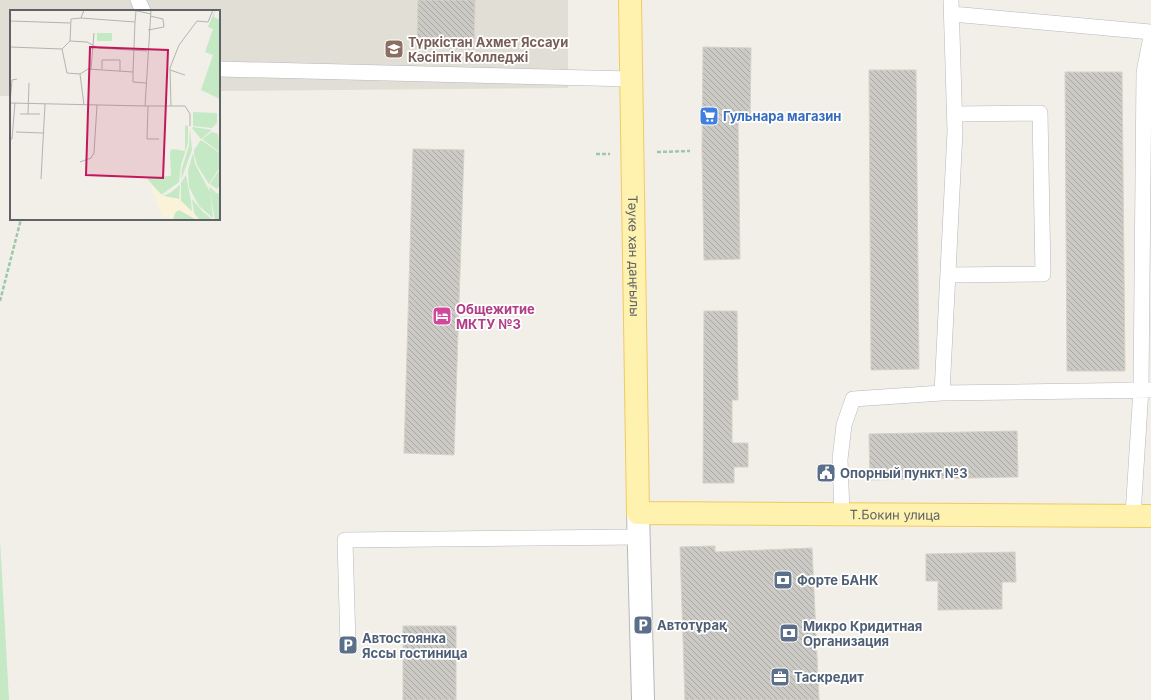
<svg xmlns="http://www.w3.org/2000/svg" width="1151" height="700" font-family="Inter,sans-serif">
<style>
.education{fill:#e1ded6}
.grass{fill:#c5e8c5}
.building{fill:url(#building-back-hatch);stroke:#d6d1c6}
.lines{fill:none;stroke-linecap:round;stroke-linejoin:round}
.lane-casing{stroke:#b5b8bc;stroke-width:16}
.street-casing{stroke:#b5b8bc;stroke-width:24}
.primary-casing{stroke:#f2c960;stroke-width:24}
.path{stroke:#9cc7a9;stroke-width:2.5;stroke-dasharray:4 2;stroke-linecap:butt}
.lane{stroke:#fff;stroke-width:15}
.street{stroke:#fff;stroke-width:22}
.primary{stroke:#fff2af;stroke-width:22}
.labels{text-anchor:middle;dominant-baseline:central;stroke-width:3.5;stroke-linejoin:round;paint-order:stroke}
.education-label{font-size:13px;font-weight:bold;fill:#785e54;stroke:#fff;text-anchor:start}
.shop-label{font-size:13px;font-weight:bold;fill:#366cbe;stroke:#fff;text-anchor:start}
.street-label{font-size:13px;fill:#5f6368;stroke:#fff}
.hotel-label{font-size:13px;font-weight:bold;fill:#b23c85;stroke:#fff;text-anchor:start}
.service-label{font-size:13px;font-weight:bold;fill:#4e5e75;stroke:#fff;text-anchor:start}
.inset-road{fill:none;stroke:#b3b3b1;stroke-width:1}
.view{fill:#c2185b;fill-opacity:0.15;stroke:#c2185b;stroke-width:2}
.inset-edge{fill:none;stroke:#5f6368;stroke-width:2}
</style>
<defs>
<pattern id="building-back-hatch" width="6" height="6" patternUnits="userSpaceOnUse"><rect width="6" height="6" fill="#cccac5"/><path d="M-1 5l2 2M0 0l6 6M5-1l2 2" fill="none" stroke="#a9a8a4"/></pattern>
</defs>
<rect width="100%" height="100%" fill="#f1efe8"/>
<path class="education" d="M 0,0 L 568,0 L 568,88 L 219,91 L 219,11 L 11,11 L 11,96 L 0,96 Z"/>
<path class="grass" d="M 0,540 L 9,700 L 0,700 Z"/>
<path class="building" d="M 418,0 L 475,0 L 474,49 L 417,48 Z
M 703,47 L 751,48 L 750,121 L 738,121 L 740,259 L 704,260 L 702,150 Z
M 869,70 L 916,70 L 919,369 L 871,370 Z
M 1065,72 L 1122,72 L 1125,371 L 1067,371 Z
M 413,149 L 464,150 L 454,455 L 404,453 Z
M 704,311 L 737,311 L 738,400 L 732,400 L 732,443 L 748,443 L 748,467 L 734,467 L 734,483 L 703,483 Z
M 1017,431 L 1018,477 L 870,480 L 869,434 Z
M 715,546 L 715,552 L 812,548 L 819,700 L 685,700 L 680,547 Z
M 1015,552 L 1016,582 L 1002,582 L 1002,609 L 938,610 L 938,581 L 926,581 L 926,554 Z
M 403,626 L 456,626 L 456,700 L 403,700 Z"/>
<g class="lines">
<g class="lane-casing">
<path id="lane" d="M 138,0 L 143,11
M 952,14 L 1151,32
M 219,69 L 631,79
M 948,275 L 1043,274 L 1040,113 L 955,114
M 942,393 L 1150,390
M 842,514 L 840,459 L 844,425 L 853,399 L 942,393 L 955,131 L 951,0
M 1133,515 L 1141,389 L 1144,72 L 1151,37
M 348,645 L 345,540 L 639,537"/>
</g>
<g class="street-casing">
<path id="street" d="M 638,513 L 643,700"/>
</g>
<g class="primary-casing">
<g id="primary">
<path id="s1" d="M 630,0 L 638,513 L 1151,516"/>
</g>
</g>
<path class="path" d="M 657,152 L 690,151
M 596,154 L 610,154
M 0,301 L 21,219"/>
<use href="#lane" class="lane"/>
<use href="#street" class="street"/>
<use href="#primary" class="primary"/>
</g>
<defs>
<g id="university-square" transform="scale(1)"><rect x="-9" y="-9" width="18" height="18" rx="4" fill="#8d6e63" stroke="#fff"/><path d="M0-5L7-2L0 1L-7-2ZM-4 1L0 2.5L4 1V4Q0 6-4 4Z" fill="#fff"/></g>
<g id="supermarket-square" transform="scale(1)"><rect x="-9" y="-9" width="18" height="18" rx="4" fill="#3f7fe0" stroke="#fff"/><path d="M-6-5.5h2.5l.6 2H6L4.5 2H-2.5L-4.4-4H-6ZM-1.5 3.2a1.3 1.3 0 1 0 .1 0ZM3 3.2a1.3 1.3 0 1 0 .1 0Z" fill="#fff"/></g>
<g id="hotel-square" transform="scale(1)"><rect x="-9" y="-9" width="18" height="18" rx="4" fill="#d1479c" stroke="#fff"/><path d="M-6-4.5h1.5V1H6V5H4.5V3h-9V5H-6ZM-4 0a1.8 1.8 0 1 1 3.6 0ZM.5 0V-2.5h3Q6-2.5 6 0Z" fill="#fff"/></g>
<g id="civic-square" transform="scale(1)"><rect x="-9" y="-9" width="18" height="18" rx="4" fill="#5c6f8a" stroke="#fff"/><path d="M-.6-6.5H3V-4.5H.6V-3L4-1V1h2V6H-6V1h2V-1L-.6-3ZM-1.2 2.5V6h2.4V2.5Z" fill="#fff"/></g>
<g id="bank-square" transform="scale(1)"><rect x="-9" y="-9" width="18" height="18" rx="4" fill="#5c6f8a" stroke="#fff"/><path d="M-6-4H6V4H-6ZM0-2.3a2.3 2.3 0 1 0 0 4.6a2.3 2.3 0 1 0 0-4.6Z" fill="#fff"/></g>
<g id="parking-square" transform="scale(1)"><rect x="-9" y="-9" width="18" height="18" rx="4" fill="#5c6f8a" stroke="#fff"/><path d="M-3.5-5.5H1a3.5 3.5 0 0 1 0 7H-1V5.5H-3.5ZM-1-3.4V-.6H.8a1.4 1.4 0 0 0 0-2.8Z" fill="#fff"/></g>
<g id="office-square" transform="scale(1)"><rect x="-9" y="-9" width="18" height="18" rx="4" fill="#5c6f8a" stroke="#fff"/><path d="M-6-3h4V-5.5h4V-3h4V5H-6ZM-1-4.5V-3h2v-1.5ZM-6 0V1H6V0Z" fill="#fff"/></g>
</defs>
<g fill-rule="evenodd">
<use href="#university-square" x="394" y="49"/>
<use href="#supermarket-square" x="709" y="116"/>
<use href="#hotel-square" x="442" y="316"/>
<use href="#civic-square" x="826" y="473"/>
<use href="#bank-square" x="783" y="580"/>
<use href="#parking-square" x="643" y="625"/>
<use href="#bank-square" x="789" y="633"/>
<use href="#parking-square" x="348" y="645"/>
<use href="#office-square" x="780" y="677"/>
</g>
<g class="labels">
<g class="education-label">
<text x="408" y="42">Түркістан Ахмет Яссауи<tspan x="408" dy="15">Кәсіптік Колледжі</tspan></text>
</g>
<g class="shop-label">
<text x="723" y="116">Гульнара магазин</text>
</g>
<g class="street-label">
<text stroke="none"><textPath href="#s1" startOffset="256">Тәуке хан даңғылы</textPath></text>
<text stroke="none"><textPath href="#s1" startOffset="770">Т.Бокин улица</textPath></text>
</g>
<g class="hotel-label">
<text x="456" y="309">Общежитие<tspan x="456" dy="15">МКТУ №3</tspan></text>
</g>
<g class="service-label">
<text x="840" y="473">Опорный пункт №3</text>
<text x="797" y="580">Форте БАНК</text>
<text x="657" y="625">Автотұрақ</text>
<text x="803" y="626">Микро Кридитная<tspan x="803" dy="15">Организация</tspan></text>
<text x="362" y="638">Автостоянка<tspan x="362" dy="15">Яссы гостиница</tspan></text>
<text x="794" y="677">Таскредит</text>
</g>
</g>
<g transform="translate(10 10)">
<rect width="210" height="210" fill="#f1efe8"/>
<path d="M 87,23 L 102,23 L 102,31 L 87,31 ZM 183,102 L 207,103 L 207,113 L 202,118 L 183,116 ZM 175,115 L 178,116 L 178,133 L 171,155 L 169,172 L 151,185 L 136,167 L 161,166 L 160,142 L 162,139 L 175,141 ZM 182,118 L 183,117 L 202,120 L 191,129 ZM 180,119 L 182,140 L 171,170 L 172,158 L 179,136 ZM 202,122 L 208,124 L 210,142 L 192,129 ZM 191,130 L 210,143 L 210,157 L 199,174 L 187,155 L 184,144 L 184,140 ZM 183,143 L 185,154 L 200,182 L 203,208 L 189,196 L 179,177 L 178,161 ZM 210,159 L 210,175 L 207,179 L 200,174 ZM 176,165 L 181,191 L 182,202 L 171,191 L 171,173 ZM 170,175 L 169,189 L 153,186 L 160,183 ZM 199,176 L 206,183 L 210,184 L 210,210 L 205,210 ZM 182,189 L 193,202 L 203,210 L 190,210 L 184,203 ZM 166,200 L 175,201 L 186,210 L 163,210 Z" fill="#c5e8c5"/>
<path d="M 140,173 L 153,186 L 169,189 L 184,203 L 185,209 L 169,200 L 163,204 L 163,210 L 157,206 L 153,208 Z" fill="#fbf3d9"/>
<path d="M 205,0 L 204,7 L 210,10 L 210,89 L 191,80 L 203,45 L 195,42 L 203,19 L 198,17 Z" fill="#c5e8c5"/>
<path class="inset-road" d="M 123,0 L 141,4M 71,8 L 125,12 L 126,1M 0,11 L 60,13M 138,20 L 154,17 L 153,9 L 140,6M 60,31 L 77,32 L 88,38 L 137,41M 0,37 L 52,39 L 57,63 L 70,64 L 74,95M 52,39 L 60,31 L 61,9 L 71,8 L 74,0M 81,59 L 84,23M 92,59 L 92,50 L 110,50 L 110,61M 160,60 L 175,65M 123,62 L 125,12M 70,64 L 78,59 L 123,62 L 123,72 L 136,73M 0,93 L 2,70 L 7,69M 0,93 L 135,96 L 141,0M 135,96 L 175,96 L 180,104 L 180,116M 138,96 L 137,129 L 149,129M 161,96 L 160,58 L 169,35 L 187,11 L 198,12 L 203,0M 10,104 L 30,104M 18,104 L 19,73M 6,122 L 33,123M 0,129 L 2,129 L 5,93M 70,152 L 81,148 L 84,143 L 87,95M 31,169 L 35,94"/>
<path class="view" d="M 80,37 L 158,40 L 153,168 L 76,165 Z"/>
<rect width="210" height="210" class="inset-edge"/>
</g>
</svg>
